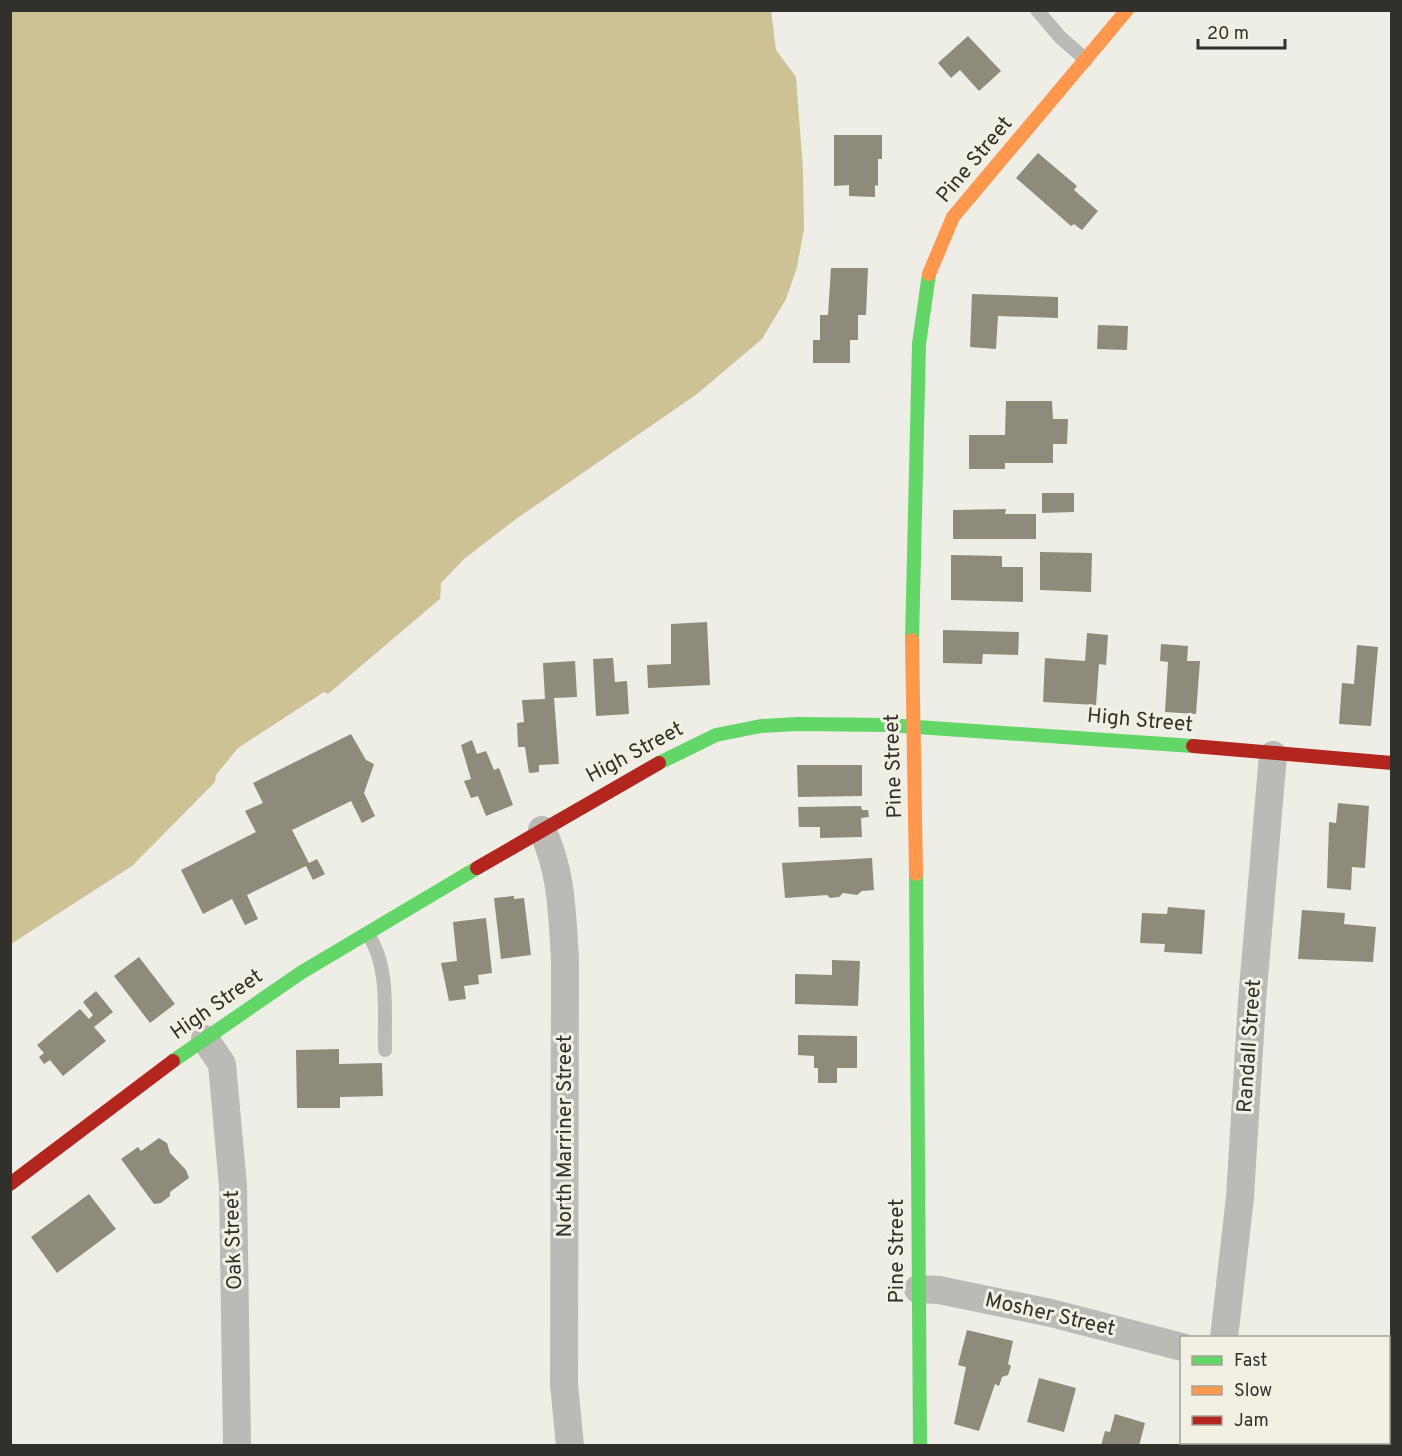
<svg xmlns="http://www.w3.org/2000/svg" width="1402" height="1456" font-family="Overpass,sans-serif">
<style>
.water{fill:#cec194}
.pier{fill:#eeede6}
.building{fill:#8e8b7b}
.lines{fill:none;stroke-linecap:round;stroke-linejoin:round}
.lane{stroke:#bbbab7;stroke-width:14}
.street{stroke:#bbbab7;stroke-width:28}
.fast{stroke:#63d668;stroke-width:14}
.slow{stroke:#ff974d;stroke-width:14}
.jam{stroke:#b3261e;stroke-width:14}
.labels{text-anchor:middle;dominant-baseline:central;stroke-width:6;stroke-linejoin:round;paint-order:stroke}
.street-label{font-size:21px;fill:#31302b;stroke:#f2efe3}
</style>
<rect width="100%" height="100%" fill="#eeede6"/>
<path class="water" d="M 11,11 L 800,11 L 812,250 L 775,341 L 579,481 L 235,773 L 132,866 L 11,944 Z"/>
<path class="pier" d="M 771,10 L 803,10 L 811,68 L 815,250 L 807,295 L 777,343 L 676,424 L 581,483 L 440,603 L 441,583 L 464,559 L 516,519 L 697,394 L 762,339 L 786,299 L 797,267 L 804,229 L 803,170 L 796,77 L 776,50 Z
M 324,692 L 332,696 L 237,775 L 137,865 L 135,863 L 215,782 L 216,775 L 238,748 Z"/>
<path class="building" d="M 968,36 L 1001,71 L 979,91 L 960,70 L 951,78 L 938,63 Z
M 834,135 L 882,135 L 882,159 L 878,159 L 878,186 L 875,185 L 875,197 L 849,196 L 849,185 L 834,186 Z
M 1038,153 L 1077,186 L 1074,190 L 1098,211 L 1082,230 L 1074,224 L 1071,226 L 1016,178 Z
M 831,268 L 868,268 L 866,315 L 858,315 L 858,340 L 850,340 L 850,363 L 813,363 L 813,340 L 820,340 L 820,315 L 828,315 Z
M 972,294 L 1058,297 L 1058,318 L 998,316 L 996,349 L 970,347 Z
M 1098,325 L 1128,326 L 1127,350 L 1097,349 Z
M 1006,401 L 1052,401 L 1053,419 L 1068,419 L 1067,444 L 1053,444 L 1053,463 L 1005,463 L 1005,469 L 969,469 L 969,435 L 1005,435 Z
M 1042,493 L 1074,493 L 1074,512 L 1042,513 Z
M 1006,509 L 1005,514 L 1036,514 L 1036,539 L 953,539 L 953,510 Z
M 1040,552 L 1092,553 L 1091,592 L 1040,590 Z
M 951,555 L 1002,556 L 1002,567 L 1023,567 L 1023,602 L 951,600 Z
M 707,622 L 710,685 L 648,688 L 647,665 L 671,664 L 671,624 Z
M 943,630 L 1019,632 L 1018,655 L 983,654 L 982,664 L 943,663 Z
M 1087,633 L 1108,635 L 1106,665 L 1099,664 L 1096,705 L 1043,702 L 1045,658 L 1085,661 Z
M 1161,644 L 1188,646 L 1187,661 L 1200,661 L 1196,714 L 1165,712 L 1168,662 L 1160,661 Z
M 1357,645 L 1378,647 L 1371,726 L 1339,724 L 1342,683 L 1354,684 Z
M 613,658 L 615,682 L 627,681 L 629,714 L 596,716 L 593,659 Z
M 575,661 L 577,697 L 554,698 L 559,764 L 539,765 L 539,772 L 529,773 L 525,747 L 518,747 L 517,723 L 524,722 L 522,700 L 545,699 L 543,663 Z
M 351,734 L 366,760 L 374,764 L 364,793 L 375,816 L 362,823 L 351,801 L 292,830 L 309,863 L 317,859 L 325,874 L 313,880 L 306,866 L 247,895 L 258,919 L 245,925 L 232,899 L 203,914 L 181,870 L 256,832 L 245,811 L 263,803 L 253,783 Z
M 472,740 L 477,754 L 486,751 L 494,770 L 499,768 L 513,805 L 486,816 L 478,796 L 471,798 L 464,781 L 471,779 L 461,745 Z
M 797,765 L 862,765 L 862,796 L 798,797 Z
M 1338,803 L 1369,806 L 1365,868 L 1352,867 L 1351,890 L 1327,888 L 1329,822 L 1336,823 Z
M 861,806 L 862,810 L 868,810 L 869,817 L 861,818 L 862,837 L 820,838 L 820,827 L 799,827 L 798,807 Z
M 872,858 L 874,890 L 862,891 L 857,895 L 843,893 L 839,897 L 830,898 L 827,895 L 785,898 L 782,863 Z
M 514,896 L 514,899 L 524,898 L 531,955 L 501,959 L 494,898 Z
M 1168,907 L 1205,910 L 1202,954 L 1164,952 L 1165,944 L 1140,943 L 1142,913 L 1167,914 Z
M 1302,910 L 1345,913 L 1344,924 L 1376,927 L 1373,962 L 1298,959 Z
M 486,918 L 492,973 L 478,975 L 479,984 L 464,986 L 466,999 L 449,1001 L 441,963 L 457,961 L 453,922 Z
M 139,957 L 175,1004 L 150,1023 L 114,976 Z
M 832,960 L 860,961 L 858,1006 L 795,1004 L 795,974 L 832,975 Z
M 96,991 L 113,1012 L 94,1027 L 106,1041 L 63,1076 L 50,1060 L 44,1064 L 39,1057 L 44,1053 L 37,1045 L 80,1009 L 89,1019 L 93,1015 L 83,1002 Z
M 798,1035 L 857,1036 L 857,1068 L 837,1068 L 837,1083 L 818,1083 L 818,1068 L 814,1068 L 814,1056 L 798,1055 Z
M 339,1049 L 339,1064 L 382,1063 L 383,1096 L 340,1097 L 340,1108 L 297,1108 L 296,1050 Z
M 159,1138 L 167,1143 L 170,1153 L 186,1170 L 189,1178 L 170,1192 L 170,1196 L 161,1203 L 154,1204 L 121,1159 L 138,1147 L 141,1151 Z
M 89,1194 L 116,1229 L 57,1273 L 31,1237 Z
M 967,1330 L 1013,1341 L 1008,1364 L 1011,1366 L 1008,1375 L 1002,1377 L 999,1386 L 995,1384 L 979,1431 L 954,1424 L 966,1367 L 958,1365 Z
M 1039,1378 L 1076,1388 L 1064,1432 L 1027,1422 Z
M 1115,1414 L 1145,1423 L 1139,1446 L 1101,1446 L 1105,1431 L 1110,1432 Z"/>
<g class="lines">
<path class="lane" d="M 1037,10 L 1060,37 L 1086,60
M 368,934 C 390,968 384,1011 385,1050"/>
<path class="street" d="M 542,830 C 562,871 562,914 565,959 L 564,1384 L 570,1446
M 205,1039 L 222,1064 L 233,1186 L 237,1446
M 918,1289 L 939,1290 L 1051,1313 L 1182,1347
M 1224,1338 L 1240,1197 L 1252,1001 L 1273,755
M 1388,1401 L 1392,1401"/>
<path class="fast" d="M 912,640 L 919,344 L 929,274
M 659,763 L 716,735 L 761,726 L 797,724 L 888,725 L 1193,746
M 916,874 L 920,1446
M 173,1061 L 302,972 L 477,868"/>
<path class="slow" d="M 929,274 L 953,217 L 1127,10
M 912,640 L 916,874"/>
<path class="jam" d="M 1193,746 L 1392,763
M 477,868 L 659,763
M 10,1184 L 173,1061"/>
</g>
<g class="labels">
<g class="street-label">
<text transform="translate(975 160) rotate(-50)">Pine Street</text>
<text transform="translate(1140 721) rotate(5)">High Street</text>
<text transform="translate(635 753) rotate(-28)">High Street</text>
<text transform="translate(894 766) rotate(-92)">Pine Street</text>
<text transform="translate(217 1005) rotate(-35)">High Street</text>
<text transform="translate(1250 1046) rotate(-86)">Randall Street</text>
<text transform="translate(565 1136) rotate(-90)">North Marriner Street</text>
<text transform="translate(234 1240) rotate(-92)">Oak Street</text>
<text transform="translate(897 1251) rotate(-90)">Pine Street</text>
<text transform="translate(1050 1315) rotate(13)">Mosher Street</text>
</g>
</g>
<rect width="1402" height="1456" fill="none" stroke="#31302b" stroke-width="24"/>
<rect x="1180" y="1336" width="210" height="108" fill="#f2efe3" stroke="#a5a399" stroke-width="1.5"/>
<rect x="1192" y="1356" width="30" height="9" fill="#63d668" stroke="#a5a399" stroke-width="1.5"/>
<text x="1234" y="1366" font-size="18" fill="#31302b">Fast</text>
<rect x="1192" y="1386" width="30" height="9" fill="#ff974d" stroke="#a5a399" stroke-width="1.5"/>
<text x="1234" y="1396" font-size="18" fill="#31302b">Slow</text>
<rect x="1192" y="1416" width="30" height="9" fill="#b3261e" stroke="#a5a399" stroke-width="1.5"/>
<text x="1234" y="1426" font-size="18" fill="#31302b">Jam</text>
<path d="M1198 39v9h87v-9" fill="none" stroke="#31302b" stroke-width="3"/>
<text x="1207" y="39" font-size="18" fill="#31302b" stroke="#f2efe3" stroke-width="4.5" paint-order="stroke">20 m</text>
</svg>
